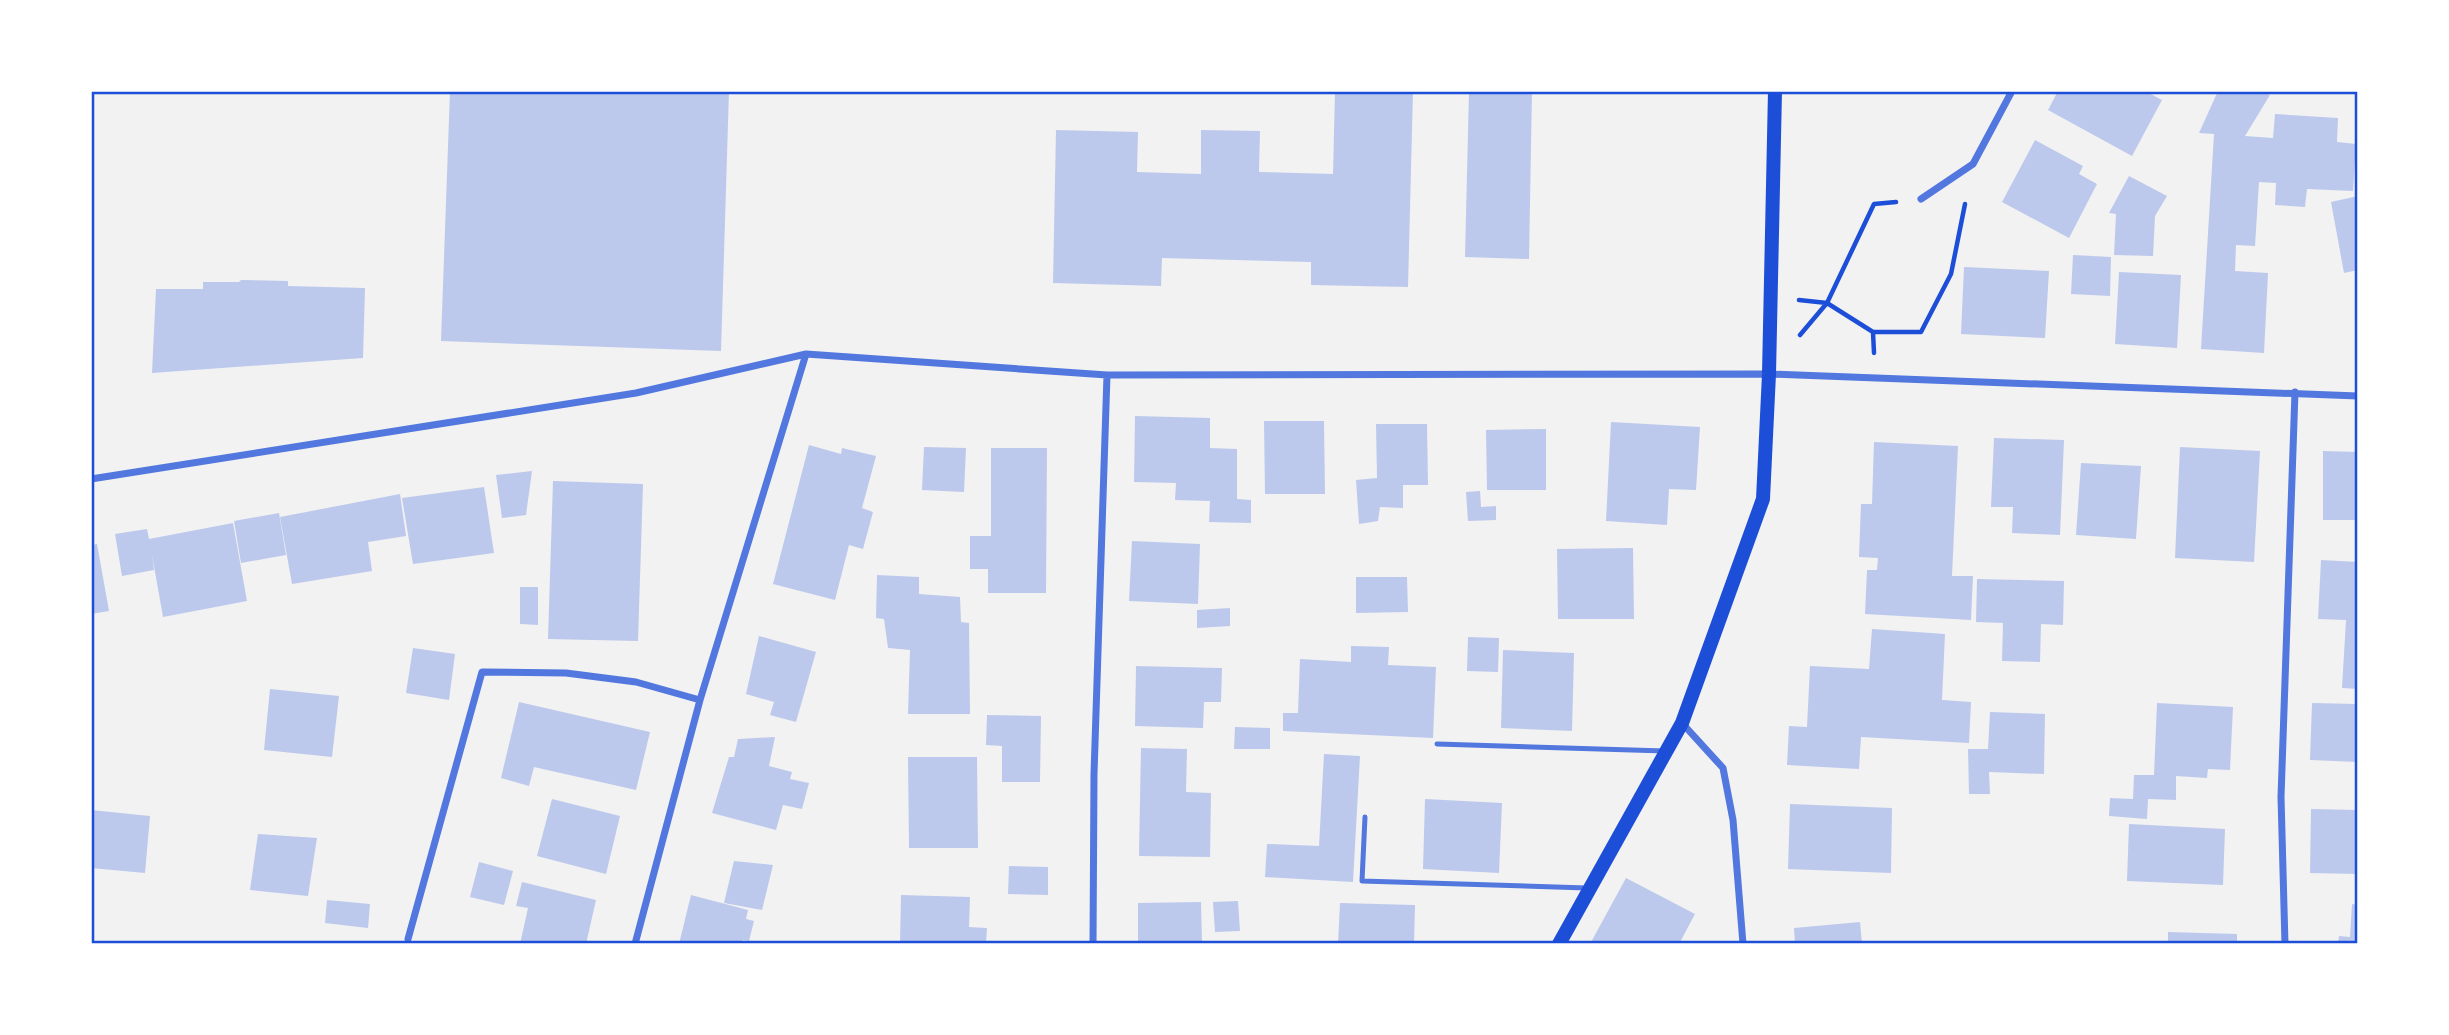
<svg xmlns="http://www.w3.org/2000/svg" width="2449" height="1035" font-family="Bitter,serif">
<style>
.building{fill:#bdc9ec}
.lines{fill:none;stroke-linecap:round;stroke-linejoin:round}
.path{stroke:#1d4ed8;stroke-width:4.5}
.service{stroke:#5277de;stroke-width:5}
.minor{stroke:#5277de;stroke-width:7}
.secondary{stroke:#1d4ed8;stroke-width:14}
.neatline{fill:none;stroke:#1d4ed8;stroke-width:2.5}
</style>
<rect width="100%" height="100%" fill="#f2f2f2"/>
<path class="building" d="M 450,91 L 729,91 L 721,351 L 441,341 Z
M 1335,91 L 1413,91 L 1408,287 L 1311,285 L 1311,262 L 1162,258 L 1161,286 L 1053,283 L 1056,130 L 1138,132 L 1137,172 L 1201,174 L 1201,130 L 1260,131 L 1259,172 L 1333,174 Z
M 1469,91 L 1532,91 L 1529,259 L 1465,257 Z
M 2058,91 L 2145,91 L 2162,100 L 2132,156 L 2048,110 Z
M 2218,91 L 2261,91 L 2270,95 L 2245,136 L 2273,138 L 2275,114 L 2338,118 L 2337,142 L 2356,144 L 2353,191 L 2307,189 L 2305,207 L 2275,205 L 2276,183 L 2259,182 L 2255,246 L 2236,245 L 2235,271 L 2268,273 L 2264,353 L 2201,349 L 2214,134 L 2199,133 Z
M 2035,140 L 2083,166 L 2079,174 L 2097,184 L 2069,238 L 2002,202 Z
M 2129,176 L 2167,196 L 2155,216 L 2153,256 L 2114,255 L 2116,214 L 2109,213 Z
M 2358,196 L 2358,270 L 2344,273 L 2331,202 Z
M 2073,255 L 2111,257 L 2110,296 L 2071,294 Z
M 1964,267 L 2049,271 L 2045,338 L 1961,334 Z
M 2119,272 L 2181,275 L 2177,348 L 2115,344 Z
M 241,280 L 288,281 L 288,286 L 365,288 L 363,358 L 152,373 L 156,289 L 203,289 L 203,282 L 239,282 Z
M 1135,416 L 1210,418 L 1210,448 L 1237,449 L 1237,499 L 1251,500 L 1251,523 L 1209,522 L 1210,501 L 1175,500 L 1176,483 L 1134,482 Z
M 1264,421 L 1324,421 L 1325,494 L 1265,494 Z
M 1611,422 L 1700,427 L 1696,490 L 1669,489 L 1667,525 L 1606,521 Z
M 1376,424 L 1427,424 L 1428,485 L 1403,485 L 1403,508 L 1380,507 L 1378,521 L 1359,524 L 1356,480 L 1377,478 Z
M 1546,429 L 1546,490 L 1487,490 L 1486,430 Z
M 1994,438 L 2064,440 L 2060,535 L 2012,533 L 2013,507 L 1991,507 Z
M 1874,442 L 1958,446 L 1952,576 L 1973,576 L 1971,620 L 1865,614 L 1867,570 L 1877,570 L 1878,558 L 1859,557 L 1861,504 L 1872,504 Z
M 809,445 L 841,454 L 842,448 L 876,456 L 862,508 L 873,512 L 863,549 L 849,545 L 835,600 L 773,584 Z
M 924,447 L 966,448 L 964,492 L 922,490 Z
M 2180,447 L 2260,451 L 2254,562 L 2175,558 Z
M 991,448 L 1047,448 L 1046,593 L 988,593 L 988,569 L 970,569 L 970,536 L 991,536 Z
M 2323,451 L 2358,452 L 2358,520 L 2323,520 Z
M 2081,463 L 2141,466 L 2136,539 L 2076,535 Z
M 532,471 L 526,515 L 502,518 L 496,475 Z
M 553,481 L 643,484 L 638,641 L 548,639 Z
M 484,487 L 494,553 L 413,564 L 402,498 Z
M 1480,491 L 1481,507 L 1496,506 L 1496,520 L 1468,521 L 1466,492 Z
M 400,494 L 406,536 L 368,542 L 372,571 L 292,584 L 280,517 Z
M 279,513 L 286,555 L 241,563 L 234,521 Z
M 233,523 L 247,601 L 163,617 L 152,555 L 154,570 L 122,576 L 115,534 L 147,529 L 149,539 Z
M 1132,541 L 1200,544 L 1198,604 L 1129,601 Z
M 97,544 L 109,611 L 91,614 L 91,545 Z
M 1633,548 L 1634,619 L 1558,619 L 1557,549 Z
M 2321,560 L 2358,562 L 2358,689 L 2342,688 L 2346,620 L 2318,619 Z
M 877,575 L 919,577 L 919,594 L 960,597 L 961,622 L 969,623 L 970,714 L 908,714 L 910,650 L 888,648 L 884,619 L 876,618 Z
M 1356,577 L 1407,577 L 1408,612 L 1356,613 Z
M 1977,579 L 2064,581 L 2063,625 L 2041,624 L 2040,662 L 2002,661 L 2003,623 L 1976,622 Z
M 520,587 L 538,587 L 538,625 L 520,624 Z
M 1230,608 L 1230,626 L 1197,628 L 1197,610 Z
M 1872,629 L 1945,634 L 1942,700 L 1971,702 L 1969,743 L 1861,737 L 1859,769 L 1787,765 L 1789,726 L 1807,727 L 1810,666 L 1869,669 Z
M 759,636 L 816,652 L 796,722 L 770,715 L 774,702 L 746,694 Z
M 1468,637 L 1499,638 L 1498,672 L 1467,671 Z
M 1351,646 L 1389,647 L 1388,665 L 1436,667 L 1433,738 L 1283,731 L 1283,713 L 1298,713 L 1300,659 L 1351,662 Z
M 413,648 L 455,654 L 449,700 L 406,693 Z
M 1503,650 L 1574,653 L 1572,731 L 1501,728 Z
M 1136,666 L 1222,668 L 1221,702 L 1204,702 L 1203,728 L 1135,726 Z
M 270,689 L 339,696 L 332,757 L 264,750 Z
M 519,702 L 650,732 L 636,790 L 534,767 L 529,786 L 501,778 Z
M 2157,703 L 2233,707 L 2230,770 L 2208,769 L 2207,778 L 2176,776 L 2176,800 L 2148,799 L 2147,819 L 2109,816 L 2110,798 L 2133,799 L 2134,775 L 2154,775 Z
M 2312,703 L 2358,704 L 2358,762 L 2310,760 Z
M 1990,712 L 2045,714 L 2044,774 L 1989,772 L 1990,794 L 1969,794 L 1968,749 L 1988,749 Z
M 987,715 L 1041,716 L 1040,782 L 1002,782 L 1002,746 L 986,745 Z
M 1235,727 L 1270,728 L 1270,749 L 1234,749 Z
M 775,737 L 769,766 L 792,772 L 790,779 L 809,783 L 802,809 L 783,805 L 776,830 L 712,813 L 729,757 L 734,757 L 738,739 Z
M 1141,748 L 1187,749 L 1186,792 L 1211,793 L 1210,857 L 1139,856 Z
M 1324,754 L 1360,756 L 1353,882 L 1265,877 L 1267,844 L 1319,846 Z
M 908,757 L 977,757 L 978,848 L 909,848 Z
M 552,799 L 620,816 L 606,874 L 537,856 Z
M 1425,799 L 1502,803 L 1499,873 L 1423,869 Z
M 1790,804 L 1892,808 L 1891,873 L 1788,869 Z
M 2311,809 L 2358,810 L 2358,874 L 2310,873 Z
M 91,810 L 150,816 L 145,873 L 91,868 Z
M 2129,824 L 2225,829 L 2223,885 L 2127,881 Z
M 258,834 L 317,838 L 308,896 L 250,890 Z
M 734,861 L 773,865 L 762,910 L 724,903 Z
M 479,862 L 513,871 L 504,905 L 470,897 Z
M 1009,866 L 1048,867 L 1048,895 L 1008,894 Z
M 1626,878 L 1695,914 L 1679,944 L 1590,944 Z
M 522,882 L 596,900 L 586,944 L 520,944 L 528,908 L 516,906 Z
M 691,895 L 748,910 L 746,919 L 754,921 L 749,941 L 743,940 L 741,944 L 679,944 Z
M 901,895 L 970,897 L 969,927 L 987,928 L 986,944 L 900,944 Z
M 327,900 L 370,904 L 368,928 L 325,923 Z
M 1238,901 L 1240,931 L 1215,932 L 1213,902 Z
M 1201,902 L 1202,944 L 1138,944 L 1138,903 Z
M 1340,903 L 1415,905 L 1414,944 L 1338,944 Z
M 2352,904 L 2358,905 L 2358,944 L 2338,944 L 2339,936 L 2350,937 Z
M 1860,922 L 1862,944 L 1795,944 L 1794,928 Z
M 2168,932 L 2237,934 L 2237,944 L 2168,944 Z"/>
<g class="lines">
<path class="path" d="M 1799,300 L 1827,303 L 1873,332 L 1874,353
M 1873,332 L 1921,332 L 1951,274 L 1965,204
M 1800,335 L 1827,303 L 1874,204 L 1896,202"/>
<path class="service" d="M 1437,744 L 1665,751
M 1365,817 L 1362,881 L 1587,888"/>
<path class="minor" d="M 1921,199 L 1973,164 L 2012,91
M 91,479 L 636,393 L 806,354 L 1107,375 L 1769,374 L 2358,396
M 1682,723 L 1723,768 L 1733,820 L 1743,944
M 408,939 L 482,672 L 566,673 L 636,682 L 700,700
M 635,944 L 700,700 L 806,354
M 1093,944 L 1094,774 L 1107,375
M 2285,944 L 2281,797 L 2295,392"/>
<path class="secondary" d="M 1559,944 L 1682,723 L 1763,499 L 1769,374 L 1775,91"/>
</g>
<rect width="2449" height="1035" fill="none" stroke="#ffffff" stroke-width="186"/>
<rect x="93" y="93" width="2263" height="849" class="neatline"/>
</svg>
